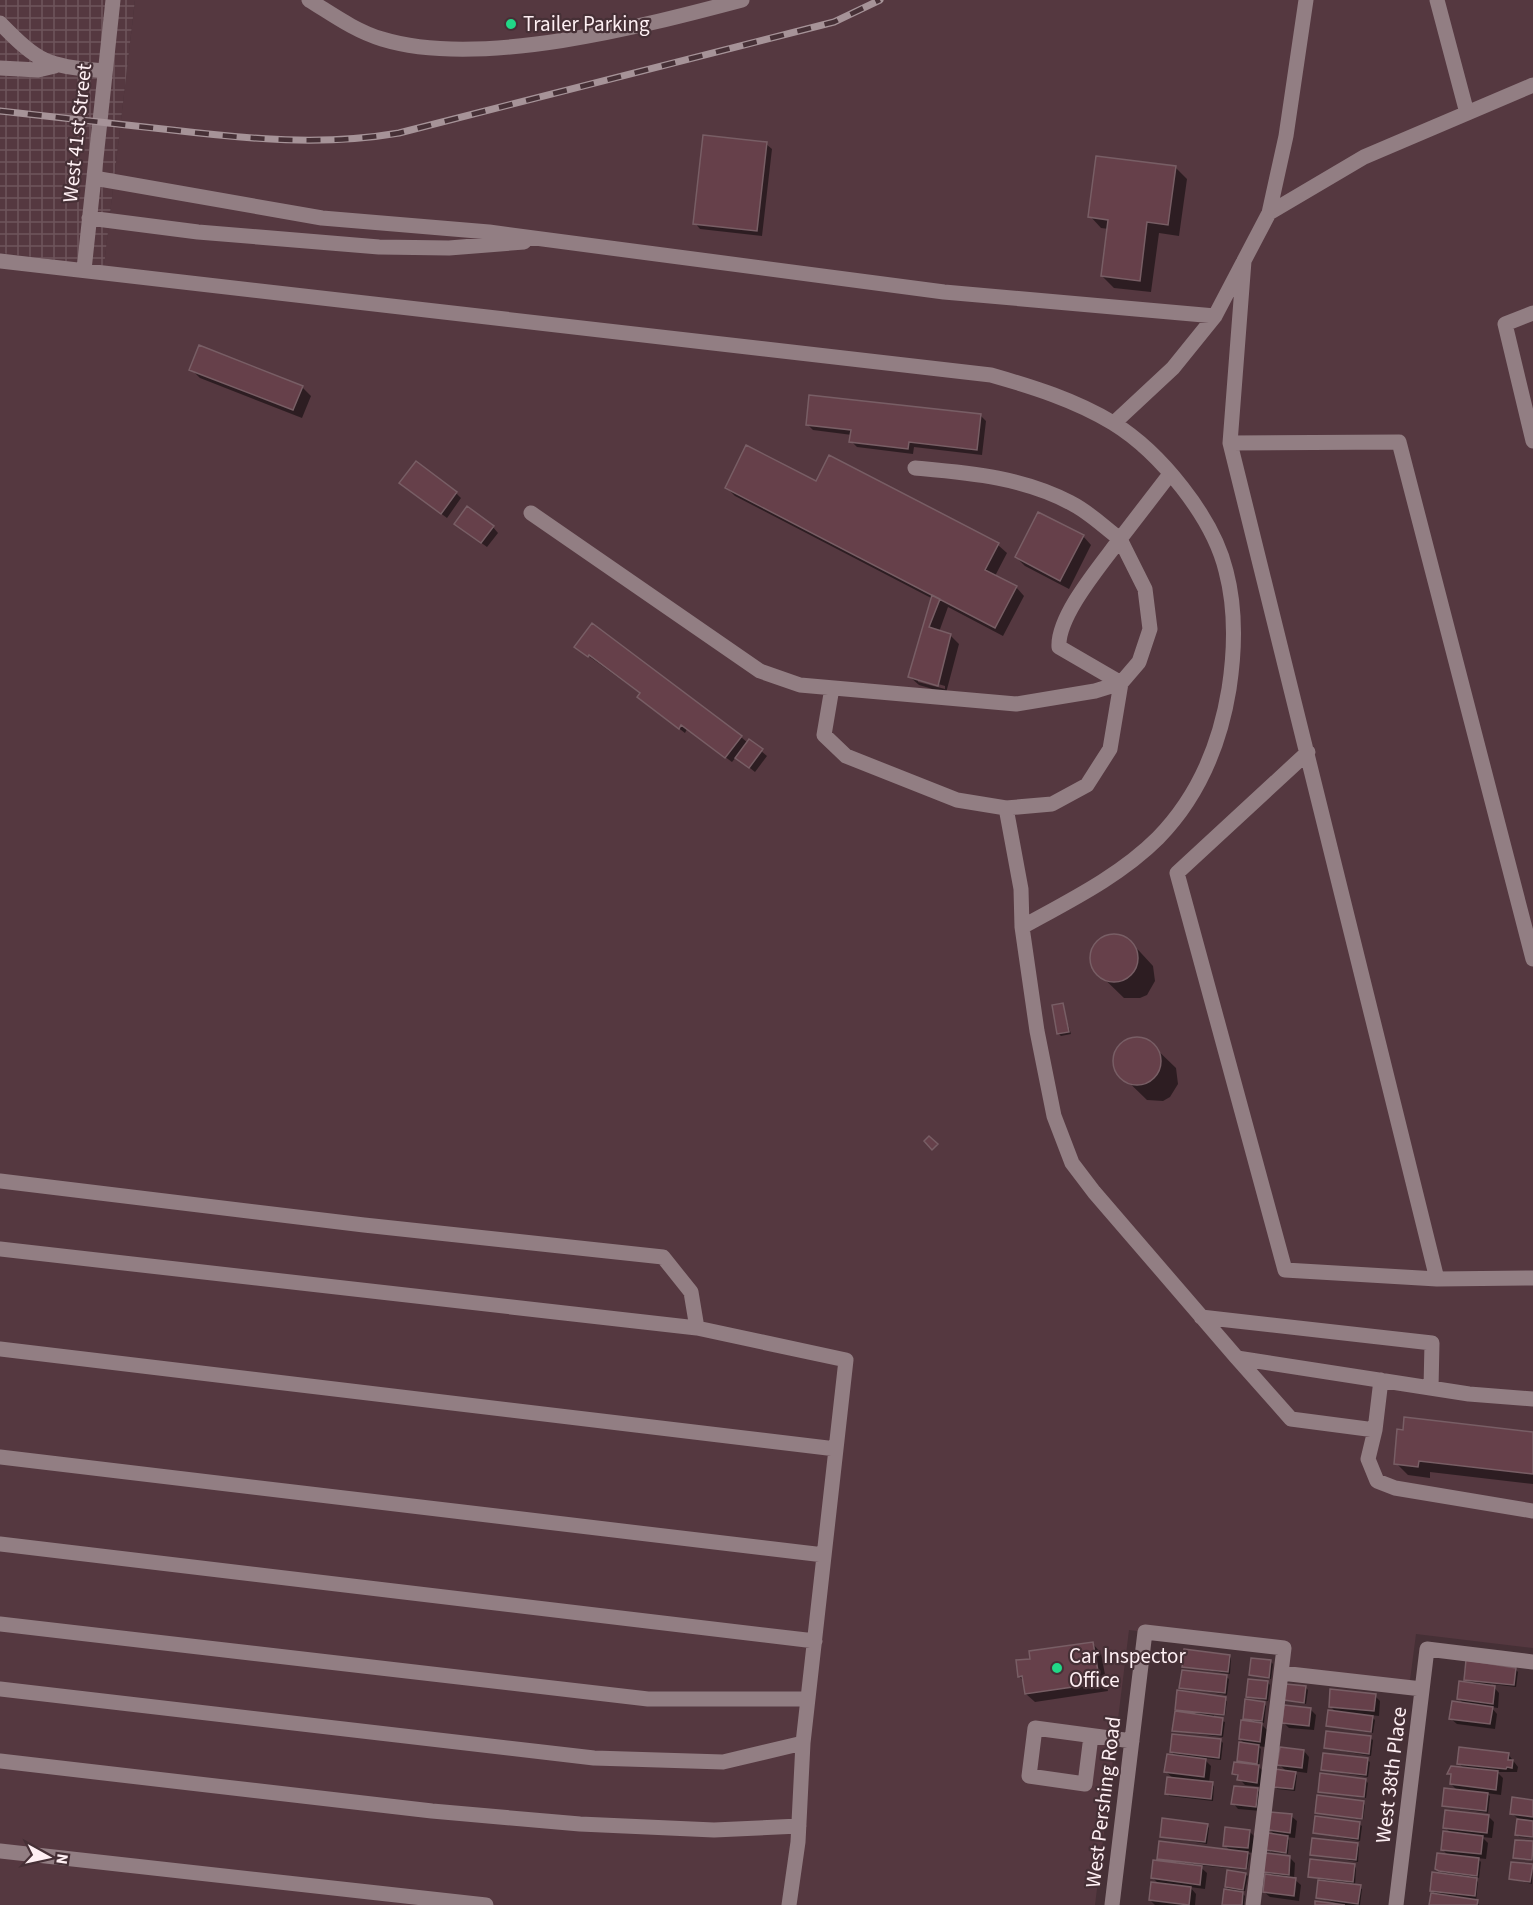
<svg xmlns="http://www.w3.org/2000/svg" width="1533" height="1905" font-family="'Source Sans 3',sans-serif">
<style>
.built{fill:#553840}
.industrial{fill:url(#industrial-grid)}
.shadow{fill:#0007;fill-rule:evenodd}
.building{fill:#66404a;stroke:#785e65;stroke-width:1.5}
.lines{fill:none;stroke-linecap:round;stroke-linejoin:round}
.minor{stroke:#927e83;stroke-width:15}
.rail-casing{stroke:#a69398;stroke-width:7}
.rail{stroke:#463036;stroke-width:4.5;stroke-dasharray:14;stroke-linecap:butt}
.poi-dot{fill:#21d887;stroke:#463036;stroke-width:2}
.labels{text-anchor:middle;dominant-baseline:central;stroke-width:4.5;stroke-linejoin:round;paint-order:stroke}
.poi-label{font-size:21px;fill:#feeff3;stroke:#463036;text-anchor:start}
.street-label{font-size:21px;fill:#feeff3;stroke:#463036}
</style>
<defs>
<pattern id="industrial-grid" width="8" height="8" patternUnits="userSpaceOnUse" patternTransform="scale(1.5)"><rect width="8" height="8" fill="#553840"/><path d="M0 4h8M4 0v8" fill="none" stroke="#6e555c"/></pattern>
</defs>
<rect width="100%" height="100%" fill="#463036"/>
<path class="built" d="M 135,0 L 1533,0 L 1533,1648 L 1416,1634 L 1409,1688 L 1281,1673 L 1284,1649 L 1129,1630 L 1095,1905 L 0,1905 L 0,253 L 104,265 Z"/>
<path class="industrial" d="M 0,0 L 135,0 L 104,266 L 0,253 Z"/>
<path class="shadow" d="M 766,144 L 772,149 L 762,236 L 700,229 L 695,223 Z
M 1175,167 L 1187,179 L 1179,236 L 1159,233 L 1151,292 L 1114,288 L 1102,276 L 1109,229 L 1101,228 L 1090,216 Z
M 191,369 L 302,387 L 311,396 L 302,418 L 200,378 Z
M 981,416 L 986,421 L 982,455 L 914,447 L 913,454 L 857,447 L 851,441 L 852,435 L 813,430 L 808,425 Z
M 816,483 L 998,545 L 1007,553 L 995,576 L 1016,587 L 1024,596 L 1003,636 L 948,607 L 939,632 L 950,635 L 959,644 L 946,693 L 919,685 L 910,677 L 933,599 L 735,496 L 726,487 ZM 918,678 L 945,686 L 945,689 L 918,682 Z
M 407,488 L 456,493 L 461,498 L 447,518 Z
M 493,527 L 498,533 L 487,547 L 462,529 Z
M 1083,536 L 1091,545 L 1069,589 L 1025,566 L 1016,557 Z
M 576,647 L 741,737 L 748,743 L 749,741 L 767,756 L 755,772 L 736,757 L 732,762 L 687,729 L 685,733 L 644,702 L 641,694 Z
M 1117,935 L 1130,941 L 1153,966 L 1155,981 L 1147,995 L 1140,998 L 1124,998 L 1094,969 L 1094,948 L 1103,938 Z
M 1062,1005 L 1071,1034 L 1061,1036 L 1058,1033 Z
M 1133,1038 L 1147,1040 L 1176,1068 L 1178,1084 L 1170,1097 L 1163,1101 L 1147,1100 L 1117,1071 L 1114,1057 L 1121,1045 Z
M 1533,1434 L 1533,1484 L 1430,1472 L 1430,1478 L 1408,1475 L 1396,1463 Z
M 1093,1644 L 1101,1653 L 1108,1691 L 1035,1702 L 1026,1694 L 1024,1682 L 1019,1676 L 1032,1660 Z
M 1229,1656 L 1231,1658 L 1230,1674 L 1183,1666 Z
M 1270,1661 L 1273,1664 L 1271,1679 L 1251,1675 Z
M 1516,1670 L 1518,1672 L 1516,1687 L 1491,1684 L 1499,1693 L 1498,1708 L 1491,1707 L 1497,1714 L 1495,1729 L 1457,1724 L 1451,1719 L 1465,1705 L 1458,1698 L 1470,1684 L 1465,1680 Z
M 1226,1677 L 1229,1679 L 1227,1695 L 1181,1687 Z
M 1268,1683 L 1270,1685 L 1268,1701 L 1247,1696 Z
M 1306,1688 L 1308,1690 L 1306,1704 L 1286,1700 Z
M 1179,1692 L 1227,1701 L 1225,1716 L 1214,1715 L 1214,1718 L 1225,1722 L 1223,1737 L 1174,1731 Z
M 1375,1696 L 1380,1701 L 1379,1716 L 1370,1715 L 1375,1720 L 1373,1733 L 1327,1726 L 1337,1713 L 1330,1706 Z
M 1264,1704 L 1266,1706 L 1264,1723 L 1259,1722 L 1267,1730 L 1265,1747 L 1258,1746 L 1261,1749 L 1259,1767 L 1264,1772 L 1262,1787 L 1245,1785 L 1234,1773 L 1242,1765 L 1238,1761 L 1246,1745 L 1240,1739 L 1249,1723 L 1244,1718 Z
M 1310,1709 L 1316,1715 L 1314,1730 L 1289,1728 L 1283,1722 Z
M 1370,1738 L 1373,1740 L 1371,1756 L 1325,1748 Z
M 1221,1741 L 1223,1743 L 1221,1760 L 1203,1758 L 1211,1766 L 1209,1783 L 1214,1786 L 1213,1801 L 1169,1796 L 1167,1793 L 1174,1779 L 1166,1772 L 1176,1757 L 1172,1752 Z
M 1304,1751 L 1309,1757 L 1307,1773 L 1293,1771 L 1297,1775 L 1295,1791 L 1277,1789 L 1275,1786 L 1287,1772 L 1279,1764 Z
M 1508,1754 L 1518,1767 L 1517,1772 L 1497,1772 L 1503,1778 L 1501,1795 L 1486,1793 L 1490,1796 L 1488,1813 L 1443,1806 L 1458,1791 L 1451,1784 L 1452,1776 L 1449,1773 L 1464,1769 L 1459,1763 Z
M 1367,1760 L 1370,1762 L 1368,1777 L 1323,1770 Z
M 1365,1780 L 1368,1783 L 1366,1798 L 1319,1791 Z
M 1257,1790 L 1263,1795 L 1261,1811 L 1238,1809 L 1233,1803 Z
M 1533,1801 L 1533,1838 L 1519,1837 L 1517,1834 L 1519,1819 L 1511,1813 Z
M 1363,1803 L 1365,1805 L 1363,1820 L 1317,1812 Z
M 1291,1816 L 1297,1821 L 1295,1838 L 1286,1837 L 1289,1840 L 1288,1854 L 1269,1852 L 1267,1850 L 1276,1836 L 1270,1830 Z
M 1488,1816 L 1494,1822 L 1492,1838 L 1482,1837 L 1488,1843 L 1486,1859 L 1477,1858 L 1481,1862 L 1479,1878 L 1474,1877 L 1478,1882 L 1476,1901 L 1479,1905 L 1431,1905 L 1437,1896 L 1432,1890 L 1446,1875 L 1439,1871 L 1449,1856 L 1442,1849 L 1451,1833 L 1445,1827 Z
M 1359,1824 L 1362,1826 L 1360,1841 L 1315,1833 Z
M 1207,1825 L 1209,1828 L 1207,1844 L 1161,1836 Z
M 1249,1831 L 1255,1837 L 1253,1853 L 1247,1852 L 1250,1855 L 1247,1870 L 1198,1865 L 1207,1873 L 1205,1889 L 1190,1887 L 1196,1894 L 1195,1905 L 1155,1905 L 1150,1900 L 1159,1884 L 1153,1878 L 1163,1863 L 1158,1858 L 1231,1851 L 1224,1845 Z
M 1516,1841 L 1533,1843 L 1533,1861 L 1515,1857 Z
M 1357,1845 L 1359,1847 L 1358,1862 L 1312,1854 Z
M 1290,1858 L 1295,1863 L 1294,1879 L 1301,1885 L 1299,1901 L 1270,1897 L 1264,1892 L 1269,1876 L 1264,1871 Z
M 1354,1865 L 1356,1868 L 1355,1886 L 1362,1889 L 1360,1905 L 1343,1905 L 1318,1898 L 1320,1879 L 1309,1876 Z
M 1532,1866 L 1532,1884 L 1511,1879 Z
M 1245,1874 L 1248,1876 L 1245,1891 L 1240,1891 L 1245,1896 L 1244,1905 L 1224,1905 L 1231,1892 L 1226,1887 Z"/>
<path class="building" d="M 703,135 L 767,142 L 757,231 L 693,224 Z
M 1096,156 L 1176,166 L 1168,225 L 1147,222 L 1140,281 L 1101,276 L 1108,220 L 1088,217 Z
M 199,345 L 303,386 L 293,410 L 189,370 Z
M 809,395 L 981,414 L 977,450 L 909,442 L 908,449 L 849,442 L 851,430 L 806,425 Z
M 746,445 L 816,481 L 829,455 L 999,543 L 985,570 L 1017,586 L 995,628 L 725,488 Z
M 416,461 L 457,492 L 441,514 L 399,483 Z
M 467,506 L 494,526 L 481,543 L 454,524 Z
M 1038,512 L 1084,535 L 1060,581 L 1015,557 Z
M 932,595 L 940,599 L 929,627 L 951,634 L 938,686 L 908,677 Z
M 592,623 L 742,736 L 725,758 L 681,725 L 679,729 L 637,697 L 640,693 L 589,655 L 588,657 L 574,647 Z
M 749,739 L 763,749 L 749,768 L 735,758 Z
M1090 958a24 24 0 1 1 48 0a24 24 0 1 1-48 0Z
M 1063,1003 L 1069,1032 L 1057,1034 L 1052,1005 Z
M1113 1061a24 24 0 1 1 48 0a24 24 0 1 1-48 0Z
M 929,1136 L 938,1144 L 932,1150 L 924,1141 Z
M 1404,1417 L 1533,1432 L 1533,1474 L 1419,1461 L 1418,1467 L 1394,1464 L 1397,1429 L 1403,1430 Z
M 1093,1642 L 1100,1683 L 1025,1694 L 1022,1676 L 1018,1677 L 1016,1660 L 1030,1659 L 1029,1651 Z
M 1184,1649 L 1230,1655 L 1228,1672 L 1182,1667 Z
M 1251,1658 L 1271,1660 L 1269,1678 L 1249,1675 Z
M 1466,1660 L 1516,1668 L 1514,1685 L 1464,1680 Z
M 1182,1670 L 1227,1675 L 1225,1693 L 1179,1688 Z
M 1248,1679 L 1268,1681 L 1266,1699 L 1246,1697 Z
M 1459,1681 L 1495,1686 L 1493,1704 L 1457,1699 Z
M 1286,1684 L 1306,1686 L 1304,1703 L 1284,1700 Z
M 1330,1689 L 1376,1694 L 1374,1711 L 1329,1707 Z
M 1177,1690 L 1226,1697 L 1224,1715 L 1175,1710 Z
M 1245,1699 L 1265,1702 L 1262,1721 L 1243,1719 Z
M 1452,1701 L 1493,1707 L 1490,1724 L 1449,1719 Z
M 1284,1705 L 1311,1708 L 1309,1726 L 1282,1723 Z
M 1328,1710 L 1373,1716 L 1371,1732 L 1326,1726 Z
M 1175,1711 L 1223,1718 L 1221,1735 L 1172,1731 Z
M 1241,1720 L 1262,1723 L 1260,1742 L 1239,1739 Z
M 1326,1731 L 1371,1736 L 1369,1754 L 1324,1748 Z
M 1172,1734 L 1221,1739 L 1219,1758 L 1170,1752 Z
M 1239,1742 L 1259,1745 L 1257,1764 L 1237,1761 Z
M 1280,1747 L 1304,1750 L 1302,1768 L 1277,1765 Z
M 1459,1747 L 1509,1753 L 1508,1760 L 1513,1760 L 1512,1768 L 1507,1767 L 1506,1769 L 1457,1764 Z
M 1323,1753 L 1368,1758 L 1366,1775 L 1321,1770 Z
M 1167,1754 L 1206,1759 L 1204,1777 L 1164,1772 Z
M 1234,1762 L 1259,1765 L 1257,1783 L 1237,1780 L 1238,1775 L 1232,1774 Z
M 1451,1766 L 1498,1771 L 1496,1790 L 1450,1784 L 1451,1774 L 1447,1774 Z
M 1275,1769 L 1296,1772 L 1293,1789 L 1273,1787 Z
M 1320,1773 L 1366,1779 L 1364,1797 L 1318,1792 Z
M 1167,1777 L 1213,1782 L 1211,1799 L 1165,1794 Z
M 1234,1786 L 1258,1788 L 1256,1807 L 1231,1804 Z
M 1444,1788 L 1488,1793 L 1486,1811 L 1442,1806 Z
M 1317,1795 L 1364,1801 L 1362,1819 L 1315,1813 Z
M 1512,1797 L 1533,1800 L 1533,1817 L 1510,1814 Z
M 1445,1810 L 1489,1815 L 1487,1833 L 1443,1828 Z
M 1270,1812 L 1292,1814 L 1290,1833 L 1268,1830 Z
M 1315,1816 L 1360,1822 L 1358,1839 L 1313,1833 Z
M 1162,1818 L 1208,1824 L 1205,1842 L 1160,1837 Z
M 1517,1819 L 1533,1821 L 1533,1837 L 1515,1835 Z
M 1225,1827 L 1250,1830 L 1248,1848 L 1223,1846 Z
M 1443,1831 L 1483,1836 L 1481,1854 L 1441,1850 Z
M 1268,1833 L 1288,1836 L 1286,1853 L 1266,1850 Z
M 1312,1838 L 1358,1843 L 1356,1860 L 1310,1855 Z
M 1515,1840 L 1533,1841 L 1532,1860 L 1513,1858 Z
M 1159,1841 L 1248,1852 L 1246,1869 L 1157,1859 Z
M 1265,1853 L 1290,1856 L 1289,1875 L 1263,1872 Z
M 1437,1853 L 1479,1858 L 1477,1876 L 1439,1871 L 1435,1869 Z
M 1310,1859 L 1355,1864 L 1353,1882 L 1308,1877 Z
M 1153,1860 L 1202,1866 L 1200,1885 L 1151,1878 Z
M 1511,1862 L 1533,1864 L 1530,1882 L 1509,1879 Z
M 1227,1870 L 1246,1873 L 1243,1890 L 1225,1887 Z
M 1432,1872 L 1477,1878 L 1475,1896 L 1430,1891 Z
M 1265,1874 L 1296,1878 L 1294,1896 L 1263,1892 Z
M 1318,1880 L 1361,1885 L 1358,1904 L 1316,1898 Z
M 1151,1882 L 1191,1887 L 1189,1905 L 1149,1900 Z
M 1224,1889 L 1243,1892 L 1242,1905 L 1222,1905 Z
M 1431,1893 L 1478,1900 L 1477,1905 L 1429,1905 Z
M 1315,1901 L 1345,1905 L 1315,1905 Z"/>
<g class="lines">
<path class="minor" d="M 309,0 C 332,14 355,31 382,39 C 480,69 644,26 742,0
M 1437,0 L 1467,113
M 0,23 C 42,66 47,65 105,71
M 0,68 L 38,70 L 55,66
M 94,178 L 322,218 L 489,232 L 944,292 L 1215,316
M 1269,213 L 1364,157 L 1533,85
M 89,218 L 198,232 L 379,247 L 449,248 L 524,242
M 0,261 L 991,375 C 1033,387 1075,400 1113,423 C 1160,452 1213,517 1226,571 C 1236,609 1235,650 1229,689 C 1220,744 1198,797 1158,838 C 1120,876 1069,901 1022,927 L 1037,1031 L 1054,1116 L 1072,1163 L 1094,1192 L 1237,1358 L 1469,1394 L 1533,1399
M 1244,261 L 1230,443 L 1437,1279 L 1285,1270 L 1177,873 L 1308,752
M 84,270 L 113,0
M 1533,313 L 1505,324 L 1533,441
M 1114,423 L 1173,368 L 1215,316 L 1269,213 L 1286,136 L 1306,0
M 1230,443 L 1399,442 L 1533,959
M 531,513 L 760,671 L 800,685 L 1016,704 L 1095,691 L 1121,683 L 1139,662 L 1150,629 L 1145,589 L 1120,539 L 1170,474
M 832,688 L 824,735 L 846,756 L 957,800 L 1006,808 L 1052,804 L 1087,785 L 1110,749 L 1121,683 L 1059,647 C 1057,616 1101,565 1120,539 C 1104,527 1089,512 1071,503 C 1022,477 969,473 915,468
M 1006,808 L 1021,889 L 1022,927
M 0,1181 L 364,1225 L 663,1257 L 691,1292 L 697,1328
M 0,1249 L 697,1328 L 846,1360 L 803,1743 L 798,1842 L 789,1905
M 1437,1279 L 1533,1278
M 1201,1317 L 1432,1343 L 1431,1388
M 0,1349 L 836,1449
M 1237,1358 L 1291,1419 L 1375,1430 L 1381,1380
M 1375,1430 L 1368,1459 L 1377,1481 L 1395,1488 L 1533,1511
M 0,1457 L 824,1555
M 0,1544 L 815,1641
M 0,1624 L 648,1699 L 808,1699
M 1281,1673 L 1422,1689
M 0,1689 L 594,1758 L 723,1762 L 803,1743
M 1091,1736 L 1085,1784 L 1029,1776 L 1035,1728 L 1132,1741
M 0,1761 L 432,1811 L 580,1824 L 714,1830 L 799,1826
M 0,1851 L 486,1905
M 1112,1905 L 1145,1632 L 1284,1648 L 1253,1905
M 1396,1905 L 1427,1649 L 1533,1662"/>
<g class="rail-casing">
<path id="rail" d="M 0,111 C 57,117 115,124 172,130 C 249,139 323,146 399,133 L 834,22 L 880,0"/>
</g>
<use href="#rail" class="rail"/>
</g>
<g class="poi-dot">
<circle cx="511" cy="24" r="6"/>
<circle cx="1057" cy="1668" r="6"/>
</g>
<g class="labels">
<g class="poi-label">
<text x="523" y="24">Trailer Parking</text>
<text x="1069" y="1656">Car Inspector<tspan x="1069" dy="24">Office</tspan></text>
</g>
<g class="street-label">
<text transform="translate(77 133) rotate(-84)">West 41st Street</text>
<text transform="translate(1391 1775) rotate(-83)">West 38th Place</text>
<text transform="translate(1103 1802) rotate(-83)">West Pershing Road</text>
</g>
</g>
<g transform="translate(48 1857) rotate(98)" stroke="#463036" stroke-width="4.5" paint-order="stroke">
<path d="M0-4.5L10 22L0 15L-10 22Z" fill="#feeff3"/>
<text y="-9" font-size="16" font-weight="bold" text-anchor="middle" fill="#feeff3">N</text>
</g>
</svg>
